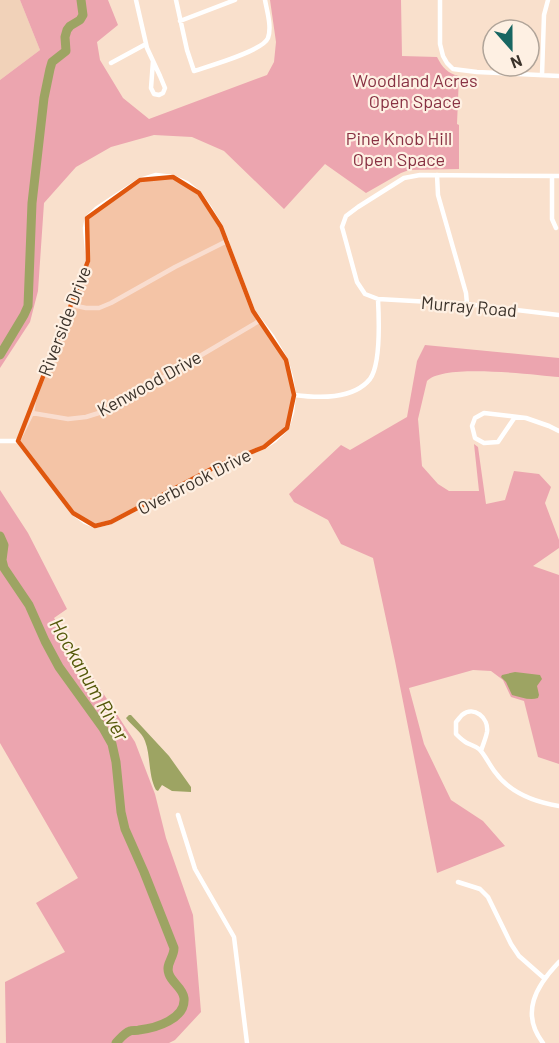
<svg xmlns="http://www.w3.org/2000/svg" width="559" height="1043" font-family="Barlow,sans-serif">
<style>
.built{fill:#f1d2b9}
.green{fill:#eca5af}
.water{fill:#9da463}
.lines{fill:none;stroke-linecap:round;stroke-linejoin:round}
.river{stroke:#9da463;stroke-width:9}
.minor{stroke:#fff;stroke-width:4.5}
.marked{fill:#df570e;fill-opacity:0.2;stroke:#df570e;stroke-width:4.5;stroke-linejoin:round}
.labels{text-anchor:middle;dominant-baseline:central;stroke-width:4.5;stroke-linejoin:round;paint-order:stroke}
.park-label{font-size:18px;fill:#883143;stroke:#fef0e3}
.street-label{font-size:18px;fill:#3b322a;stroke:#fef0e3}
.water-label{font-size:20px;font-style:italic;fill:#535808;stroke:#fef0e3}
</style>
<rect width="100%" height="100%" fill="#f9e0cc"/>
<path class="built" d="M 0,0 L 20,0 L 40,50 L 0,80 Z"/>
<path class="green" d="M 20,0 L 108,0 L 118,25 L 97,42 L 100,60 L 123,98 L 149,119 L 267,75 L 274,62 L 276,42 L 270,0 L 401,0 L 402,56 L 437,57 C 442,67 448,74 459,76 L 457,124 L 459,125 L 459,169 L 409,170 L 401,173 L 366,193 L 325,164 L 284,209 L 224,151 L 192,137 L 154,135 L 111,147 L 76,167 L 44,203 L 38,291 L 30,322 L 0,368 L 0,80 L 40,50 Z
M 425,345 L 559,358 L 559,377 C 533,375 444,363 427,381 L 418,419 L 422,466 L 438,484 L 449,491 L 479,491 L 474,444 L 478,447 L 486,504 L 505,500 L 514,471 L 539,474 L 551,487 L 545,503 L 559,540 L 559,548 L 533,566 L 559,575 L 559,764 L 538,757 L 524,701 L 511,697 L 503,680 L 491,671 L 473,670 L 409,688 L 424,744 L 451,800 L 483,821 L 505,846 L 437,873 L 395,661 L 373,558 L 341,544 L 328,520 L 294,502 L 289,494 L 341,445 L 350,450 L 407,417 L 417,361 Z
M 0,490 L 28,533 L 67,609 L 54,618 L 135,742 L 155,794 L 166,838 L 193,915 L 201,1012 L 175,1040 L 169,1043 L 6,1043 L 5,982 L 65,952 L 36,903 L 78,878 L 0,743 Z"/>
<path class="water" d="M 515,672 L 540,675 L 542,679 L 537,686 L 539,695 L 538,698 C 530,701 520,697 512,695 L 506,682 L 501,677 L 502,675 Z
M 129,715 L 131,715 L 169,756 L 191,787 L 191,792 L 172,791 L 162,785 L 158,791 L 156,790 C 148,775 151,757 145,741 C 142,732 132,726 126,718 Z"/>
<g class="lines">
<path class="river" d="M 0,355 L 24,315 L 28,306 L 32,203 L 44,98 L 50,69 L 52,62 L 66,51 L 65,37 L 67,30 L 70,26 L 80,20 L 83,15 L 81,0
M 0,536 L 4,545 L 2,560 L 4,568 L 29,605 L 45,641 L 59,667 L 103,728 L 112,744 L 116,762 L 121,812 L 125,829 L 144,872 L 174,948 C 174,958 165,964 169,974 C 172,983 183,988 184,998 C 186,1019 156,1028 139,1030 C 137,1031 132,1030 130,1031 C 124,1033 120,1039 116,1043"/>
<path class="minor" d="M 136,0 L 147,48 L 160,76 L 165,88 L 163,93 L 159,95 L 154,94 L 151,88 L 153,61
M 176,0 L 187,50 L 194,71 C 209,66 263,51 268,38 C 272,27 267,11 265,0
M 440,0 L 440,44 L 443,56 L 447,63 L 453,69 L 477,72 L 559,76
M 180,21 L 235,0
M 111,63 L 146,44
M 542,75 L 544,15 L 548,0
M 156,175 L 173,177 L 187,183 L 199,193 L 209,207 L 221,227 L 253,311 L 272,336 L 286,360 L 291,377 L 294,395 L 292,412 L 287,428 L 275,440 L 264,447 L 217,466 L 111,522 L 95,526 L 85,522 L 73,513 L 18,441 L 32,413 L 34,400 L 88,261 L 85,228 L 87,218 L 96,209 L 140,180 Z
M 437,175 L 438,195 L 466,293 L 467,304
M 559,176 L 420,175 L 404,178 L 358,207 L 346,216 L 342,227 L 357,282 L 365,294 L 378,299 L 467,304 L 559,315
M 552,177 L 552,219 L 556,228
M 72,305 L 86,308 L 99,308 L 111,303 L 175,267 L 227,241
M 294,395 C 318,398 353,400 370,379 C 381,364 379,318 378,299
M 32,413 L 68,419 L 86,417 L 102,412 L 171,373 L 259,321
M 515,417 L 498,442 L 484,443 L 475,438 L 472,426 L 475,418 L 484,413 L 526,418 L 549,426 L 559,431
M 0,441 L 18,441
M 481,751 C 483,744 486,738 487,732 C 489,718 474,705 462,715 C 460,717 458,720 456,722 L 456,734 C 459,737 463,741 467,743 C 471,745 475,746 479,749 C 484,753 490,766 495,772 C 510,793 534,802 559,806
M 178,815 L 195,869 L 234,937 L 247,1043
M 458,882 L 480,889 L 488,897 L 511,944 L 519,956 L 544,978
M 543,1043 C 520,1013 536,986 559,962"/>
</g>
<path class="marked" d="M 173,177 L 199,193 L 221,227 L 253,311 L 286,360 L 294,395 L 287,428 L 264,447 L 217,466 L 111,522 L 95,526 L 73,513 L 18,441 L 88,261 L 87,218 L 140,180 Z"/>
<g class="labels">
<g class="park-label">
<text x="415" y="80">Woodland Acres<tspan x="415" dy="21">Open Space</tspan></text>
<text x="399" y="138">Pine Knob Hill<tspan x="399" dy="21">Open Space</tspan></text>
</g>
<g class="street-label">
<text transform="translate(469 306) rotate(5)">Murray Road</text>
<text transform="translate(64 321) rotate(-69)">Riverside Drive</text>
<text transform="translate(149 383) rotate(-29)">Kenwood Drive</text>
<text transform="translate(194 481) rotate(-27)">Overbrook Drive</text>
</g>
<g class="water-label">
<text transform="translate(90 679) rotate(60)">Hockanum River</text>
</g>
</g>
<g transform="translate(511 48) rotate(159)"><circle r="28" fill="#fef0e3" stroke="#b0a499" stroke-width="1.5"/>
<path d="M0-4.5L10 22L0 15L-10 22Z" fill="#186662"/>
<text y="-9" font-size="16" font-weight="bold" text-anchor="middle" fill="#3b322a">N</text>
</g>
</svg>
